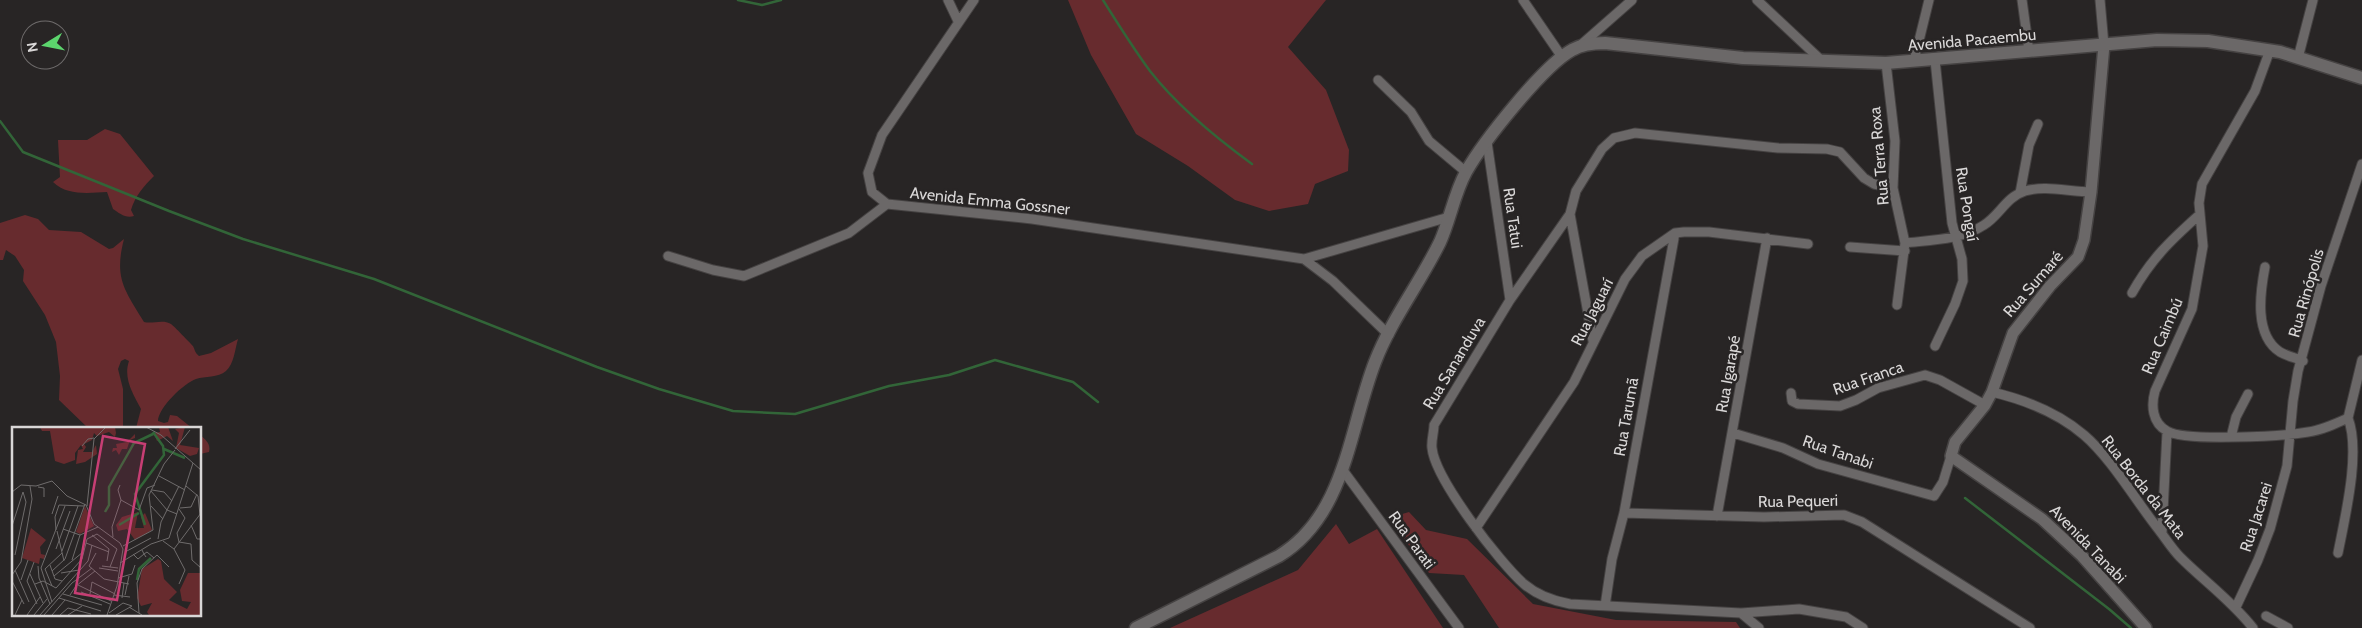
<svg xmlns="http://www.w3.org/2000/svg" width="2362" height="628" font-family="Cabin,sans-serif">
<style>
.green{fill:#672b2e}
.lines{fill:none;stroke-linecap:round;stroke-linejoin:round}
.stream{stroke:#326538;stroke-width:2.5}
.minor-casing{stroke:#454242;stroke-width:11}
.tertiary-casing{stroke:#454242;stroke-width:14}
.secondary-casing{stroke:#454242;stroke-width:15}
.minor{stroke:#6b6868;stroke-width:9}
.tertiary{stroke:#6b6868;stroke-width:11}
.secondary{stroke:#6b6868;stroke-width:12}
.labels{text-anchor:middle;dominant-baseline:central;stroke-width:5;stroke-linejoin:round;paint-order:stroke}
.street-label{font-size:16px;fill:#d9d7d7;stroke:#282525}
.inset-river{fill:none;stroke:#326538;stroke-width:2.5}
.inset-road{fill:none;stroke:#6f6c6c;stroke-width:1}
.view{fill:#c73e74;fill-opacity:0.15;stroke:#c73e74;stroke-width:2.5}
.inset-edge{fill:none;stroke:#d9d7d7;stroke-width:2.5}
</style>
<rect width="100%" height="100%" fill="#282525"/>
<path class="green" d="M 1068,0 L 1326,0 L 1288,47 L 1326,90 L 1349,150 L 1348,171 L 1315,184 L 1308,204 L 1269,211 L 1235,200 L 1188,166 L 1136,134 L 1091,55 Z
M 105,129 L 120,134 L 154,176 C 144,186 135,196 131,210 L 134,216 C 126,219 119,213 113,209 L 107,192 C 89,193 67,196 53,182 L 60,177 L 58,140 L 87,140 Z
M 25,215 L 38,219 L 49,230 L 81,232 L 109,249 L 113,248 L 124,239 C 114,278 124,289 144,322 C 153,324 163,319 171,324 C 173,325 191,344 193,346 C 195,350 195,353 199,356 L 211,353 L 238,339 C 235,349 234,364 226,371 C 218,378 205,376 196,379 C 184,383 158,408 158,421 L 164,423 L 168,422 L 170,415 L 177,416 L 192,428 L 136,428 L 141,409 C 133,394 123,378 129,361 L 125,359 L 121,361 L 118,369 L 123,389 L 123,428 L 88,428 L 59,400 L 60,376 L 56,342 L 45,315 L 23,281 L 24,270 L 15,256 L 6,250 L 3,260 L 0,260 L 0,223 Z
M 200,435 C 206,440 211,444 209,452 L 200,454 Z
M 1409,512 L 1426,530 L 1467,539 L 1533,604 L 1616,620 L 1736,622 L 1740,628 L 1499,628 L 1464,575 L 1429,573 L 1389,518 Z
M 1336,524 L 1349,544 L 1377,529 L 1443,628 L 1170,628 L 1298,570 Z"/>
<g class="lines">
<path class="stream" d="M 738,0 L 762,5 L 781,0
M 1103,0 C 1118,24 1133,48 1150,71 C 1178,107 1215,137 1252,164
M 0,121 L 23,152 L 169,211 L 243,239 L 374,279 L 597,367 L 659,389 L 733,411 L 795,414 L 889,386 L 949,375 L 995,360 L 1073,382 L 1098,402
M 1965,498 L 2109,609 L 2131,628"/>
<g class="minor-casing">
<path id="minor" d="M 948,0 L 958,21
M 974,0 L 882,135 L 868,173 L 872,192 L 887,204 L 1032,219 L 1304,259 L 1449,217
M 1523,0 L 1562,57
M 1757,0 L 1821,60
M 2022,0 L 2029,51
M 2100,0 L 2104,45
M 1582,44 L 1632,0
M 2270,50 L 2255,91 L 2202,184 L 2199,203 L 2203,246 L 2192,309 L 2155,391 C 2151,405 2152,423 2167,431 C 2185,442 2284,436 2308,432 C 2322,430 2335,424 2348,418
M 2298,58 L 2313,0
M 1935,60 L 1952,223 L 1962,259 L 1963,281 L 1955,304 L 1935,346
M 1914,61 L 1929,0
M 1886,63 L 1895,141 L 1893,188 L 1905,243 L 1897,305
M 1378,80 L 1411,112 L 1429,141 L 1466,172
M 1487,142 L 1510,300
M 2020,193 L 2029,145 L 2038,124
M 1570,214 L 1593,341
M 1905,243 C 1932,240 1961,240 1984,225 C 2000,215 2006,197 2025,191 C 2045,185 2070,192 2091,192
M 1850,247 L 1905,251
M 668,256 L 713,270 L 744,276 L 849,233 L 887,204
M 1304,259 L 1333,281 L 1389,335
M 2265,267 C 2260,293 2254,335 2280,352 C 2287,356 2296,358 2303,361
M 2132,293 C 2151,259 2170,241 2199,215
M 1992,392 C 2026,400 2057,412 2084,435 C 2111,458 2136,501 2159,530 C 2166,539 2172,549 2180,557 C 2204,581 2232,601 2253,628
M 1791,393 L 1792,401 L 1798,404 L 1840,406 L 1856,400 L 1878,388 L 1925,375 L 1940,380 L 1985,405
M 2348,418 L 2362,360
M 1733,433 L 1783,448 L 1818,464 L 1934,496 L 1943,482 L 1951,456
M 2231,437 L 2236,417 L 2248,394
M 1342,469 L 1459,628
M 1624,513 L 1764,517 L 1844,515 L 1862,522 L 2030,628
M 1717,516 L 1767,238
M 1476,528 L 1574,382 L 1625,279 L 1642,256 L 1675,233 L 1684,232 L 1709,232 L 1808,244
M 2162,532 L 2167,432
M 2338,553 C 2345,517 2361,452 2348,418
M 1605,606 L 1612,559 L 1624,513 L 1675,233
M 2236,607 L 2258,560 L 2270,529 L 2287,466 L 2293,401 L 2298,371 L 2321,286 L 2362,164
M 1741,613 L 1759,628
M 2266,616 L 2288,628
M 1863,628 L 1846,617 L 1799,609 L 1741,613 L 1570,604 C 1553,601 1538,596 1524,584 C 1500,563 1435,479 1432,448 C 1431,441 1434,432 1434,425 L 1510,300 L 1570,214 L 1576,191 L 1602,149 L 1614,138 L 1635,133 L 1778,148 L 1827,149 L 1840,152 L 1864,178 L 1874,184 L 1893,188"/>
</g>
<g class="tertiary-casing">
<path id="tertiary" d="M 2104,45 L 2091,192 L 2084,240 L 2078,257 L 2050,286 L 2013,333 L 1992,392 L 1985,405 L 1955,442 L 1951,456 L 2042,519 L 2082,556 L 2146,628"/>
</g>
<g class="secondary-casing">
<path id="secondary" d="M 1136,628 L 1279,556 C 1346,515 1349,429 1375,362 C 1391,320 1420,283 1440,242 C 1450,220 1454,194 1466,172 C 1483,142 1543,66 1572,50 C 1582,44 1593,43 1605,43 L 1743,58 L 1886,63 L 2157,40 L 2208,41 L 2280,52 L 2362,78"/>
</g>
<use href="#minor" class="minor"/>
<use href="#tertiary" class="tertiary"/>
<use href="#secondary" class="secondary"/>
</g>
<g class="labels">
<g class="street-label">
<text transform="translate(1972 40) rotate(-5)">Avenida Pacaembu</text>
<text transform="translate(1879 156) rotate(-95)">Rua Terra Roxa</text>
<text transform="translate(990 201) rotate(6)">Avenida Emma Gossner</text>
<text transform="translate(1967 204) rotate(81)">Rua Pongaí</text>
<text transform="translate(1513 218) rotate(82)">Rua Tatui</text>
<text transform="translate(2033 284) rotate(-49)">Rua Sumaré</text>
<text transform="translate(2306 293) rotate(-74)">Rua Rinópolis</text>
<text transform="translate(1592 312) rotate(-63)">Rua Jaguarí</text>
<text transform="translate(2162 336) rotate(-67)">Rua Caimbú</text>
<text transform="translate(1454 363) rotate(-59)">Rua Sananduva</text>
<text transform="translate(1728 374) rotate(-80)">Rua Igarapé</text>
<text transform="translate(1868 378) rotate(-19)">Rua Franca</text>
<text transform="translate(1626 417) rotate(-80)">Rua Tarumã</text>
<text transform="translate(1838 452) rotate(19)">Rua Tanabi</text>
<text transform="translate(2144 487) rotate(52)">Rua Borda da Mata</text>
<text transform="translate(1798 501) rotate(-1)">Rua Pequeri</text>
<text transform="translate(2256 517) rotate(-72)">Rua Jacarei</text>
<text transform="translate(1412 540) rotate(54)">Rua Parati</text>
<text transform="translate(2088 544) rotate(46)">Avenida Tanabi</text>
</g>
</g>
<g transform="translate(12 427)">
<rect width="189" height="189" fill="#282525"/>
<path d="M 28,0 L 103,0 L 104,6 L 103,10 L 97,5 L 85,9 L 82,6 L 80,13 L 72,17 L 74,20 L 71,25 L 80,25 L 84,18 L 85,27 L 73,35 L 64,37 L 66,23 L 71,22 L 69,18 L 63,26 L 63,33 L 52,37 L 43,34 L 38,4 L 30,4 ZM 147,0 L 156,0 L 161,14 L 155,9 L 145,14 L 142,6 L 148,5 ZM 173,0 L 168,18 L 187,21 L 185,27 L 178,29 L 164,21 L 167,6 L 163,2 ZM 123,7 L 123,11 L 118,13 L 115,22 L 110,22 L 107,28 L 104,23 L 100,25 L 101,21 L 105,21 L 104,17 L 115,15 ZM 73,79 L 82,99 L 68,107 L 64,105 ZM 126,85 L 123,101 L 132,101 L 129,90 L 133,86 L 140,103 L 123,113 L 115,102 L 106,104 L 104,98 L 110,90 ZM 19,101 L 34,113 L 28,120 L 29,127 L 33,128 L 32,132 L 28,131 L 27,137 L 10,131 ZM 146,132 L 149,134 L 152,152 L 165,165 L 157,173 L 175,182 L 179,175 L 170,174 L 168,163 L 176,146 L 189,146 L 189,188 L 137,188 L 135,185 L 140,176 L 129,179 L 125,171 L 130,142 Z" fill="#672b2e"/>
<path class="inset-river" d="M 152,22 L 173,31M 93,85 L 97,78 L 97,60 L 117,25 L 122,16 L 141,7M 107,98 L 127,86M 133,98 L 123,67 L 152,28 L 151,19 L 141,5M 125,153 L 127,142 L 139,131"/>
<path class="inset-road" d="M 134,0 L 149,8 L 189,43M 70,19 L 76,12 L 82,11M 163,22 L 178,3M 147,49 L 173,63M 108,58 L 106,63 L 109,73M 174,59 L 186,69 L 188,88M 26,60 L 32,61 L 32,70M 140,63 L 152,65 L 160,74M 139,64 L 155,83 L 165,87M 0,65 L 9,58 L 24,59 L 40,54 L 55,69 L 74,78 L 82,97 L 108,116 L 111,122 L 105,159 L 95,188M 75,79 L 82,12 L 94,0M 139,79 L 151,92M 168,81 L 179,80 L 185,67M 167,82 L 173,91 L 165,106 L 167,115 L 179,117 L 180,133 L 189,141M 40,87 L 46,69M 179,98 L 185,112 L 189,112M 0,99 L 11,65M 51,102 L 68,108 L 86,100M 44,103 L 43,90 L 47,78 L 72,79M 45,104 L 52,134M 80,108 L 97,122 L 95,134M 101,110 L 100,100 L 109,73 L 127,83 L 135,61 L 143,58M 146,112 L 149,95 L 167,59M 151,114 L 162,122 L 173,143 L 167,157M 74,116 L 97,125M 111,119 L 141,103 L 137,68 L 152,37 L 163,23M 44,122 L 58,84M 162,122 L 189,86M 130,123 L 132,127 L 135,125 L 142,131M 50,124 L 66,79M 113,125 L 139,111M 84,126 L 77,139 L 92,152 L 117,157M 121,127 L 126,132 L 132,127 L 134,130M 3,128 L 14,75 L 11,65M 60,133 L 68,108M 22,135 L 15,154 L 25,177M 108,136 L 139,117 L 157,111 L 181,36M 38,138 L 43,152 L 50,154M 26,139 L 27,151 L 38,177M 90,139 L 106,141M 87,141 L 106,144M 3,143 L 17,175M 40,144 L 53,132 L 73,77M 49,146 L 67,143M 18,147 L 31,176M 0,148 L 9,135 L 20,72 L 18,59M 42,149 L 71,125M 106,151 L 120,147 L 123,138M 9,153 L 16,133M 0,154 L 12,177M 23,157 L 31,154 L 44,161 L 70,132 L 75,112 L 85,107 L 105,122 L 98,140M 66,158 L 99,174M 40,159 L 33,142 L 50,126M 69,165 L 98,177M 51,167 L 90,178M 78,167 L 80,155 L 103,167M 58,168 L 64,159 L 83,144M 102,168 L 118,170M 113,168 L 117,149M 47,171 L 89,184M 110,171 L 112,156M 40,175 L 29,141 L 53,79M 117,180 L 130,188M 97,186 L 111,176 L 120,179M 127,186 L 125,156 L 130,142 L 145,128 L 157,140M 3,188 L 10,173M 15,188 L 28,170M 22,188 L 35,172M 28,188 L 76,134 L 80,118M 32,188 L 60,156 L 80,141M 40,188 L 53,173M 48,188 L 56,181 L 79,187M 56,188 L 70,179M 104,188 L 120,179"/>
<path class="view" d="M 91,9 L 133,17 L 105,173 L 63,166 Z"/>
<rect width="189" height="189" class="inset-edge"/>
</g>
<g transform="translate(45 45) rotate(260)"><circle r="24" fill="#282525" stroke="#6f6c6c"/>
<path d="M0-4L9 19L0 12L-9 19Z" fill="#5cd56d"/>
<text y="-8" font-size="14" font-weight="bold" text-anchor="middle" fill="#d9d7d7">N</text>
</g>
</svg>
